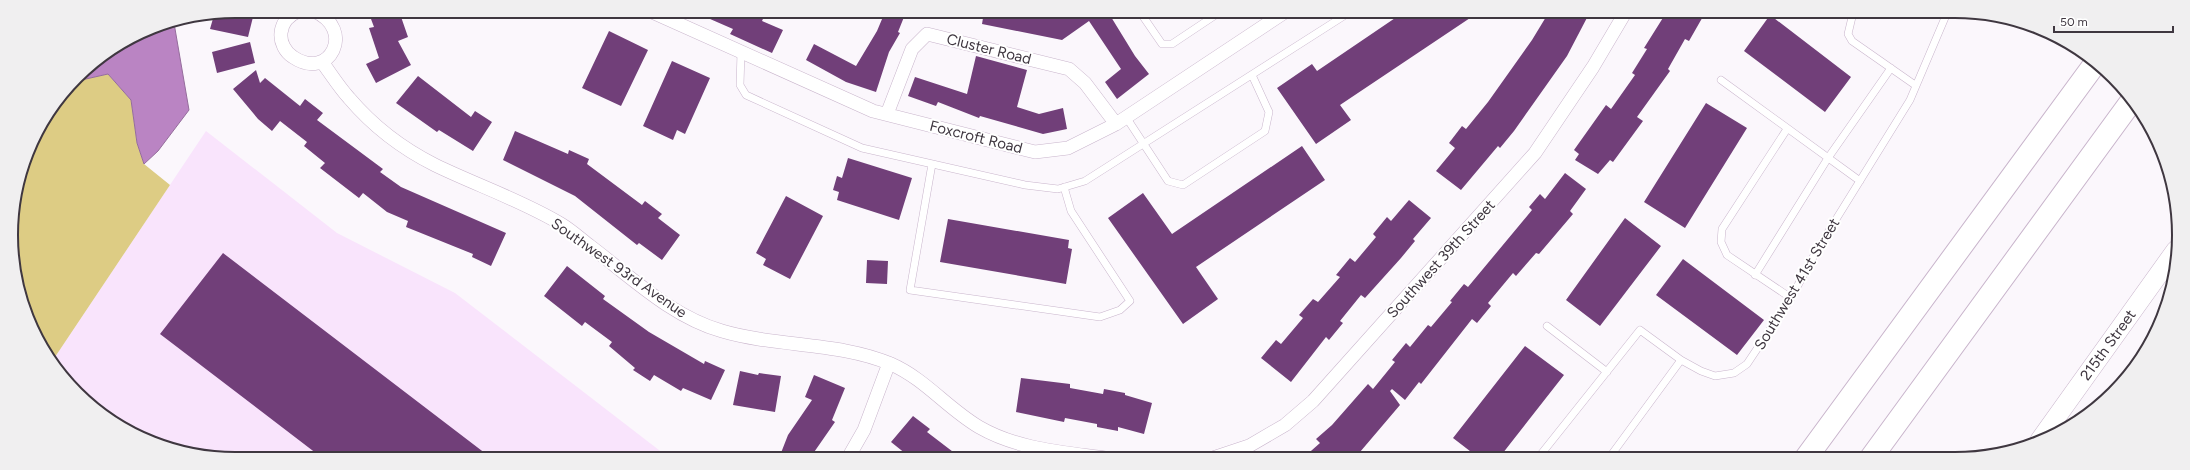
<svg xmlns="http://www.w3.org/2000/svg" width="2190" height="470" font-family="Figtree,sans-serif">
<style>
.built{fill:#f9e4fc}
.green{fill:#ddcc84}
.water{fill:#ba84c3;stroke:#956d9c}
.building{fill:#713f79}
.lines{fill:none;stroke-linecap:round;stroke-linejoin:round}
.lane-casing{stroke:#c9b5cc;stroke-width:8}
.street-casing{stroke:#c9b5cc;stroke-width:14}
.secondary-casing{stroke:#c9b5cc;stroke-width:20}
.highway-casing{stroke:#c9b5cc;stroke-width:24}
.lane{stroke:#fff;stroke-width:7}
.street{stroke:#fff;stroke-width:13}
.secondary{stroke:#fff;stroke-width:19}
.highway{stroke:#fff;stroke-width:22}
.labels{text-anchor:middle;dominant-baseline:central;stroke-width:4;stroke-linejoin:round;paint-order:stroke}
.street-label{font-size:15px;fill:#3f3740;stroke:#fff}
.rim{fill:none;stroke:#3f3740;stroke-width:2}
</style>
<rect width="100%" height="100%" fill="#fbf7fc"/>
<path class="built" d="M 206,131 L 337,233 L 455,293 L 668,457 L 206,457 L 123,429 L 66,383 L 53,360 Z"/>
<path class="green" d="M 108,74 L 131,100 L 137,143 L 144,164 L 170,185 L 53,360 L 23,307 L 11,221 L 28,149 L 77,81 Z"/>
<path class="water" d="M 174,23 L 189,110 L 158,151 L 144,164 L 137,143 L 131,100 L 108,74 L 77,81 L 39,133 L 77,76 L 149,28 Z"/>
<path class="building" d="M 368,11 L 399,11 L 408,37 L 398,41 L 411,65 L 376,83 L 366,64 L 379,58 L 369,28 L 374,27 Z
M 231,12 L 253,17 L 248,37 L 210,29 L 214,15 Z
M 694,12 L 766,12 L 762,21 L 783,30 L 772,53 L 730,34 L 733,29 Z
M 885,12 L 906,12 L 898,32 L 900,33 L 889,52 L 876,92 L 846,82 L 806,60 L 814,44 L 856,66 L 877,31 Z
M 984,12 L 1025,12 L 1056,19 L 1066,12 L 1108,12 L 1135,56 L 1149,74 L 1117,99 L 1105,82 L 1121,69 L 1089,21 L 1062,40 L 982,24 Z
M 1404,12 L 1479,12 L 1340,105 L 1351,120 L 1316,144 L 1277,88 L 1312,64 L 1317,71 Z
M 1549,12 L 1590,12 L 1567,56 L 1514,131 L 1500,148 L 1498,146 L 1461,190 L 1436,171 L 1455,148 L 1449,143 L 1462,126 L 1466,129 L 1488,102 L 1532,40 Z
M 1666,13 L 1705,13 L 1689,41 L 1685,39 L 1668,69 L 1670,71 L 1637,117 L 1643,121 L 1613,162 L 1610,160 L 1598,174 L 1575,160 L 1579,154 L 1574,150 L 1606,105 L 1611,109 L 1635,75 L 1632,73 L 1647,49 L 1644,48 Z
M 1770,15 L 1851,77 L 1825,112 L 1744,51 Z
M 609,31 L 648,50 L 621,106 L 582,88 Z
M 250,42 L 255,63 L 217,73 L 212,52 Z
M 976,56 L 1027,70 L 1017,107 L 1039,114 L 1063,108 L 1067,129 L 1043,134 L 980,116 L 979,118 L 938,102 L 936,106 L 908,96 L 915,77 L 967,94 Z
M 672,61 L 710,78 L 685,134 L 677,130 L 673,140 L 643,126 Z
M 256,70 L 260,83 L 265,78 L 300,106 L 305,99 L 323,113 L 317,120 L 383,169 L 380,172 L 401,187 L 506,233 L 491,266 L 472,257 L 473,254 L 406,227 L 408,221 L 387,212 L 363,193 L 359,198 L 320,168 L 325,163 L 304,146 L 307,142 L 280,121 L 272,131 L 258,119 L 233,89 Z
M 418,76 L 471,117 L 475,111 L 492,122 L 473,151 L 439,130 L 437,132 L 396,103 Z
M 1706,103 L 1747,128 L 1685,228 L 1644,202 Z
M 515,131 L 568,154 L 569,150 L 589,159 L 587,164 L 642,205 L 645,201 L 662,214 L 658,218 L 680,235 L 662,260 L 639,243 L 637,245 L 575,196 L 503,160 Z
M 1302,146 L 1325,180 L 1196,267 L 1218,299 L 1183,324 L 1108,218 L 1143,193 L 1172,234 Z
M 848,158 L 912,178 L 899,220 L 837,200 L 839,192 L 833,190 L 837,176 L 842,178 Z
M 1565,173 L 1586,189 L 1570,211 L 1573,214 L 1539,254 L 1536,253 L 1516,276 L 1513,273 L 1488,303 L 1491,306 L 1477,323 L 1472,319 L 1421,384 L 1419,382 L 1405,400 L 1392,389 L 1390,391 L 1400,405 L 1360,452 L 1353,458 L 1303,458 L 1320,443 L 1316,439 L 1332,425 L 1368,384 L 1373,389 L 1395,362 L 1392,360 L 1406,343 L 1410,347 L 1428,325 L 1431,327 L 1452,302 L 1450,301 L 1464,284 L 1468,287 L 1532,210 L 1529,207 L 1540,194 L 1545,199 Z
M 786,196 L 823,216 L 790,279 L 763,265 L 766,259 L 756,253 Z
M 1409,200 L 1431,218 L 1413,239 L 1415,241 L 1401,258 L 1365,298 L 1361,295 L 1340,321 L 1343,323 L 1329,340 L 1326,337 L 1291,382 L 1261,358 L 1276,340 L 1281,344 L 1303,318 L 1299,315 L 1313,299 L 1318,302 L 1340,277 L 1336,275 L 1350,258 L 1355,262 L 1376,237 L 1373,234 L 1387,217 L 1391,221 Z
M 1625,218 L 1661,246 L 1600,326 L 1566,300 Z
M 948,219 L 1069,240 L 1068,248 L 1072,249 L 1066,284 L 940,262 Z
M 223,253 L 490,457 L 321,457 L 160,334 Z
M 1683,259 L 1764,320 L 1737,355 L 1656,295 Z
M 867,260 L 888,261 L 887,284 L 866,283 Z
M 567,266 L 605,296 L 603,299 L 649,332 L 704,364 L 705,361 L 725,370 L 711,400 L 683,388 L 681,391 L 654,375 L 650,381 L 633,370 L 635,368 L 609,346 L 612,342 L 585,322 L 582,326 L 544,296 Z
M 1525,346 L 1564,375 L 1499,458 L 1479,458 L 1453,438 Z
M 740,371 L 758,375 L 759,373 L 781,376 L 775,412 L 733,405 Z
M 814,375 L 845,388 L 832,420 L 835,422 L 810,458 L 779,458 L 788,435 L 812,400 L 805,397 Z
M 1021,378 L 1070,384 L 1070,388 L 1103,394 L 1104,389 L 1125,393 L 1125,395 L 1152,403 L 1144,434 L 1118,427 L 1118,431 L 1097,427 L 1097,424 L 1065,418 L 1064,422 L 1016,412 Z
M 913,416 L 930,429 L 927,432 L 961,458 L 911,458 L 891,442 Z"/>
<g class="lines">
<g class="lane-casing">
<path id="lane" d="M 1140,12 L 1162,44 L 1172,44 L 1220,12
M 1853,13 L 1848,34 L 1852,41 L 1915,85
M 741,52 L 740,85 L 746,95 L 862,148 L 1025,185 L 1058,189 L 1085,181 L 1350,12
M 1721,80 L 1860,181
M 1126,117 L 1168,181 L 1183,185 L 1265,131 L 1269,112 L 1252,75
M 1787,129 L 1722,229 L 1721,242 L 1727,255 L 1791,298
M 932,164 L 910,290 L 1100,317 L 1120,310 L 1130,301 L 1071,211 L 1064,187
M 1755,275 L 1828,158 L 1891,68
M 1547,326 L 1607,372
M 1538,458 L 1640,330 L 1681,360 L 1701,371 L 1715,376 L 1734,373 L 1747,364 L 1791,298 L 1817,250 L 1910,100 L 1947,13
M 1609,458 L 1681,360"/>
</g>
<g class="street-casing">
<path id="street" d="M 299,11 C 289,15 282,22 281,33 C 280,42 285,52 293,57 C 330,82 356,29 314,11
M 650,11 L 873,111 L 1035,152 L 1068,148 L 1116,124 L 1285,12
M 322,62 C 331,74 339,87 349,98 C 372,125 403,149 435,165 C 476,185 521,200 561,224 C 571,230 581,239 590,246 C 631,277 672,317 722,331 C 776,347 840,342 891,364 C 925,379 947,408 979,427 C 1017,449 1061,452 1105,458
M 887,114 L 912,49 L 927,34 L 1069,69 L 1085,83 L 1116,124
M 848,458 L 864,430 L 889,363
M 1213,458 L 1249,446 L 1285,425 L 1313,401 L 1535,153 L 1593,67 L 1625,13"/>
</g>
<g class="secondary-casing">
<path id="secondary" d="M 2040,440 L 2176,250"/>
</g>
<g class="highway-casing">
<path id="highway" d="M 1806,458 L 2094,65
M 1871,458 L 2133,99"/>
</g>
<use href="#lane" class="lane"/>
<use href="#street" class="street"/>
<use href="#secondary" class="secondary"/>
<use href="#highway" class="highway"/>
</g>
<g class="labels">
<g class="street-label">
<text transform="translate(989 49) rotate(14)">Cluster Road</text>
<text transform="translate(976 137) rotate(14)">Foxcroft Road</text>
<text transform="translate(1441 259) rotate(-48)">Southwest 39th Street</text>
<text transform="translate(619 268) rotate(35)">Southwest 93rd Avenue</text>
<text transform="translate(1797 284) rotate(-59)">Southwest 41st Street</text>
<text transform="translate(2108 345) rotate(-54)">215th Street</text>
</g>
</g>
<path d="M0 0H2190V470H0ZM235 18H1955A217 217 0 0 1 2172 235V235A217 217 0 0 1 1955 452H235A217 217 0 0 1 18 235V235A217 217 0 0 1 235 18Z" fill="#f0eff0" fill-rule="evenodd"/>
<path class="rim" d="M235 18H1955A217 217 0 0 1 2172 235V235A217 217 0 0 1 1955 452H235A217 217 0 0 1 18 235V235A217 217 0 0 1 235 18Z"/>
<path d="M2054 26v6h119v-6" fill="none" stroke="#3f3740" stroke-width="2"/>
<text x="2060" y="26" font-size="12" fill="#3f3740" stroke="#ffffff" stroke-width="3" paint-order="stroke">50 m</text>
</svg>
